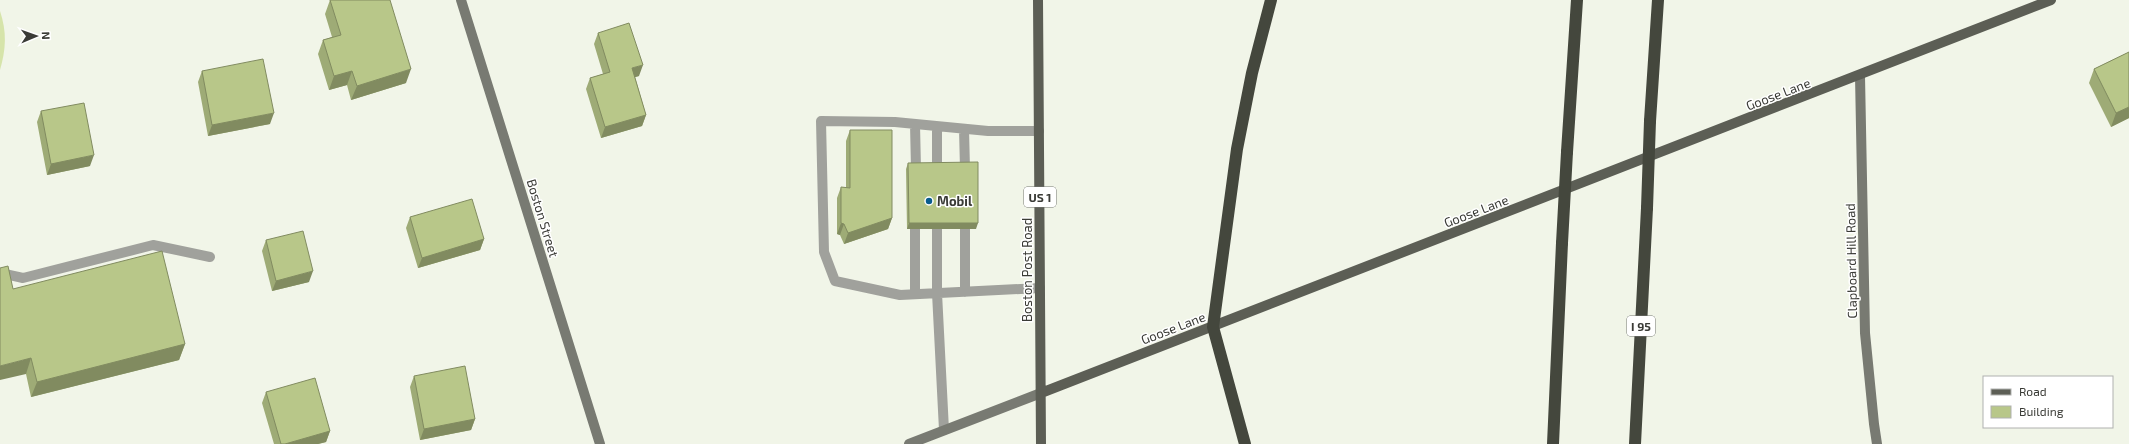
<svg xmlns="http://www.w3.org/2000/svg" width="2129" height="444" font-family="'Exo 2',sans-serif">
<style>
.green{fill:#d6e4aa}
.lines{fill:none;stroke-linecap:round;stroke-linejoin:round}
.lane{stroke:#a0a19c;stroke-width:10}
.secondary{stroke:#787a72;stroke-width:10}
.primary{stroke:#5c5e55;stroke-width:10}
.highway{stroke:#44473d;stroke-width:12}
.highway-bridge{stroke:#44473d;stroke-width:12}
.wall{fill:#9eab76}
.shaded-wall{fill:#818b60}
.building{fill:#b8c789;stroke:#818b60}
.poi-dot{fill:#095c8e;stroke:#fff;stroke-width:1.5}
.labels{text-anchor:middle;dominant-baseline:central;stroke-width:3;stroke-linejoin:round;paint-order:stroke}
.shield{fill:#fff;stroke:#757672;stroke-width:1}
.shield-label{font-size:12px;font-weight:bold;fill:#3a3b36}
.street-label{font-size:13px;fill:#3a3b36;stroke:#fff}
.poi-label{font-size:13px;font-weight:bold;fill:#3a3b36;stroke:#fff;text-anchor:start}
</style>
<rect width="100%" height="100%" fill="#f1f5e8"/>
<path class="green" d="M 0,11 C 7,32 6,49 0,70 Z"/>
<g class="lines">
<path class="lane" d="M 915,124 L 916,169
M 964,129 L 965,169
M 1039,131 L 988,131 L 895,122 L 821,121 L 824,252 L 835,281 L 900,295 L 1040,288
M 937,169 L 937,127
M 937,229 L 937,293 L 944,430
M 0,273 L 23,278 L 153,245 L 210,257
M 965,292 L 965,229
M 915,294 L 915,229"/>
<path class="secondary" d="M 461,0 L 600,444
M 1860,76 L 1865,333 L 1874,424 L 1877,444
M 909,444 L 1041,393"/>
<path class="primary" d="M 1038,0 L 1041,444
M 1041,393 L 2051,0"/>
<path class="highway" d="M 1650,121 L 1658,0
M 1567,152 L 1577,0
M 1245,444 L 1213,327 L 1237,149 L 1252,73 L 1271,0
M 1553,444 L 1562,243
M 1635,444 L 1647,208"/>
<path class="highway-bridge" d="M 1647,208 L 1650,121
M 1562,243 L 1567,152"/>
</g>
<path class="wall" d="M 330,0 L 406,83 L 351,100 L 347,85 L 329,90 L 318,54 L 323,40 L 332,37 L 325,14 Z
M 598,33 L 639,76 L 635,77 L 646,115 L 642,126 L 601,138 L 586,89 L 590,78 L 603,74 L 594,44 Z
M 2129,52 L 2129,119 L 2129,118 L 2111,127 L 2089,83 L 2094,69 Z
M 202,71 L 270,124 L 208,136 L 198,82 Z
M 41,111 L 90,166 L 47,175 L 37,122 Z
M 850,130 L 892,218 L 888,229 L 844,244 L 840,235 L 837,234 L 837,198 L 841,187 L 846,188 L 846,141 Z
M 908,163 L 976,229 L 907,229 L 906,169 Z
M 410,217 L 484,239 L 480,250 L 418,268 L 406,228 Z
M 266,240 L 309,282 L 272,291 L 262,251 Z
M 13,289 L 185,344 L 179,360 L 31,397 L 26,374 Z
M 414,376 L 475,419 L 471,430 L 420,440 L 410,387 Z
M 266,392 L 330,431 L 326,442 L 318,444 L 274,444 L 262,403 Z"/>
<path class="shaded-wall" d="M 643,65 L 639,76 L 628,79 L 632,68 Z
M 411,69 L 406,83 L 351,100 L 357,86 Z
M 352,71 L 347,85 L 329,90 L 334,76 Z
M 2129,107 L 2129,118 L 2111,127 L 2116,113 Z
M 274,113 L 270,124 L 208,136 L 212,125 Z
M 646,115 L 642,126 L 601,138 L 605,127 Z
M 94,155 L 90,166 L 47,175 L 51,164 Z
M 892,218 L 888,229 L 844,244 L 848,233 Z
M 841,223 L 844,224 L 840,235 L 837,234 Z
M 909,223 L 978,223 L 976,229 L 907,229 Z
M 484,239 L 480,250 L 418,268 L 422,258 Z
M 313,271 L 309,282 L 272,291 L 276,281 Z
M 185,344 L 179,360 L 31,397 L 37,382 Z
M 31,358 L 26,374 L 0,380 L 0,366 Z
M 475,419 L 471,430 L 420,440 L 424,429 Z
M 330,431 L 326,442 L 318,444 L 285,444 Z"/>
<path class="building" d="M 330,0 L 390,0 L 411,69 L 357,86 L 352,71 L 334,76 L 323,40 L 341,35 Z
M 629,23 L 643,65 L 632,68 L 646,115 L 605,127 L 590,78 L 610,72 L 598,33 Z
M 2129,52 L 2129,107 L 2116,113 L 2094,69 Z
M 263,59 L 274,113 L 212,125 L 202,71 Z
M 84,103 L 94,155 L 51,164 L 41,111 Z
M 850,130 L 892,130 L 892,218 L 848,233 L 844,224 L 841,223 L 841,187 L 850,188 Z
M 978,162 L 978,223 L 909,223 L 908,163 Z
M 472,199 L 484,239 L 422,258 L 410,217 Z
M 303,231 L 313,271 L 276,281 L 266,240 Z
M 162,251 L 185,344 L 37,382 L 31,358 L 0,366 L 0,268 L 8,266 L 13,289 Z
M 465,366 L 475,419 L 424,429 L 414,376 Z
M 315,378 L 330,431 L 285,444 L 281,444 L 266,392 Z"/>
<circle class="poi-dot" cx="929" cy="201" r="4"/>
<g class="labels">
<g class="shield">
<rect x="1024" y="187" width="32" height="20" rx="3"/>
<rect x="1627" y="316" width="28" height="20" rx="3"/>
</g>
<g class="shield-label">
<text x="1040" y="197">US 1</text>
<text x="1641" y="326">I 95</text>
</g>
<g class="street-label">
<text transform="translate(1778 94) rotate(-21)">Goose Lane</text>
<text transform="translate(1476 211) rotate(-21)">Goose Lane</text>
<text transform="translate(543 218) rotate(73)">Boston Street</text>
<text transform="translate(1851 261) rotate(-91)">Clapboard Hill Road</text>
<text transform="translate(1027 270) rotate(-90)">Boston Post Road</text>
<text transform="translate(1173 328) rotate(-21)">Goose Lane</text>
</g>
<g class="poi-label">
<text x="937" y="201">Mobil</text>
</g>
</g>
<rect x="1983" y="376" width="130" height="52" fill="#ffffff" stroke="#b0b1af"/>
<rect x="1991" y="389" width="20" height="6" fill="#5c5e55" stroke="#b0b1af"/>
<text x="2019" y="396" font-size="12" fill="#3a3b36">Road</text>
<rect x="1991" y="406" width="20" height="12" fill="#b8c789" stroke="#b0b1af"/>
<text x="2019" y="416" font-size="12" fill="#3a3b36">Building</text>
<g transform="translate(36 36) rotate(88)" stroke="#ffffff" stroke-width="3" paint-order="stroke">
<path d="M0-3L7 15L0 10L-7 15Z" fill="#3a3b36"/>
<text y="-6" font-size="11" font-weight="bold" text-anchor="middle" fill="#3a3b36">N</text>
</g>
</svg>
